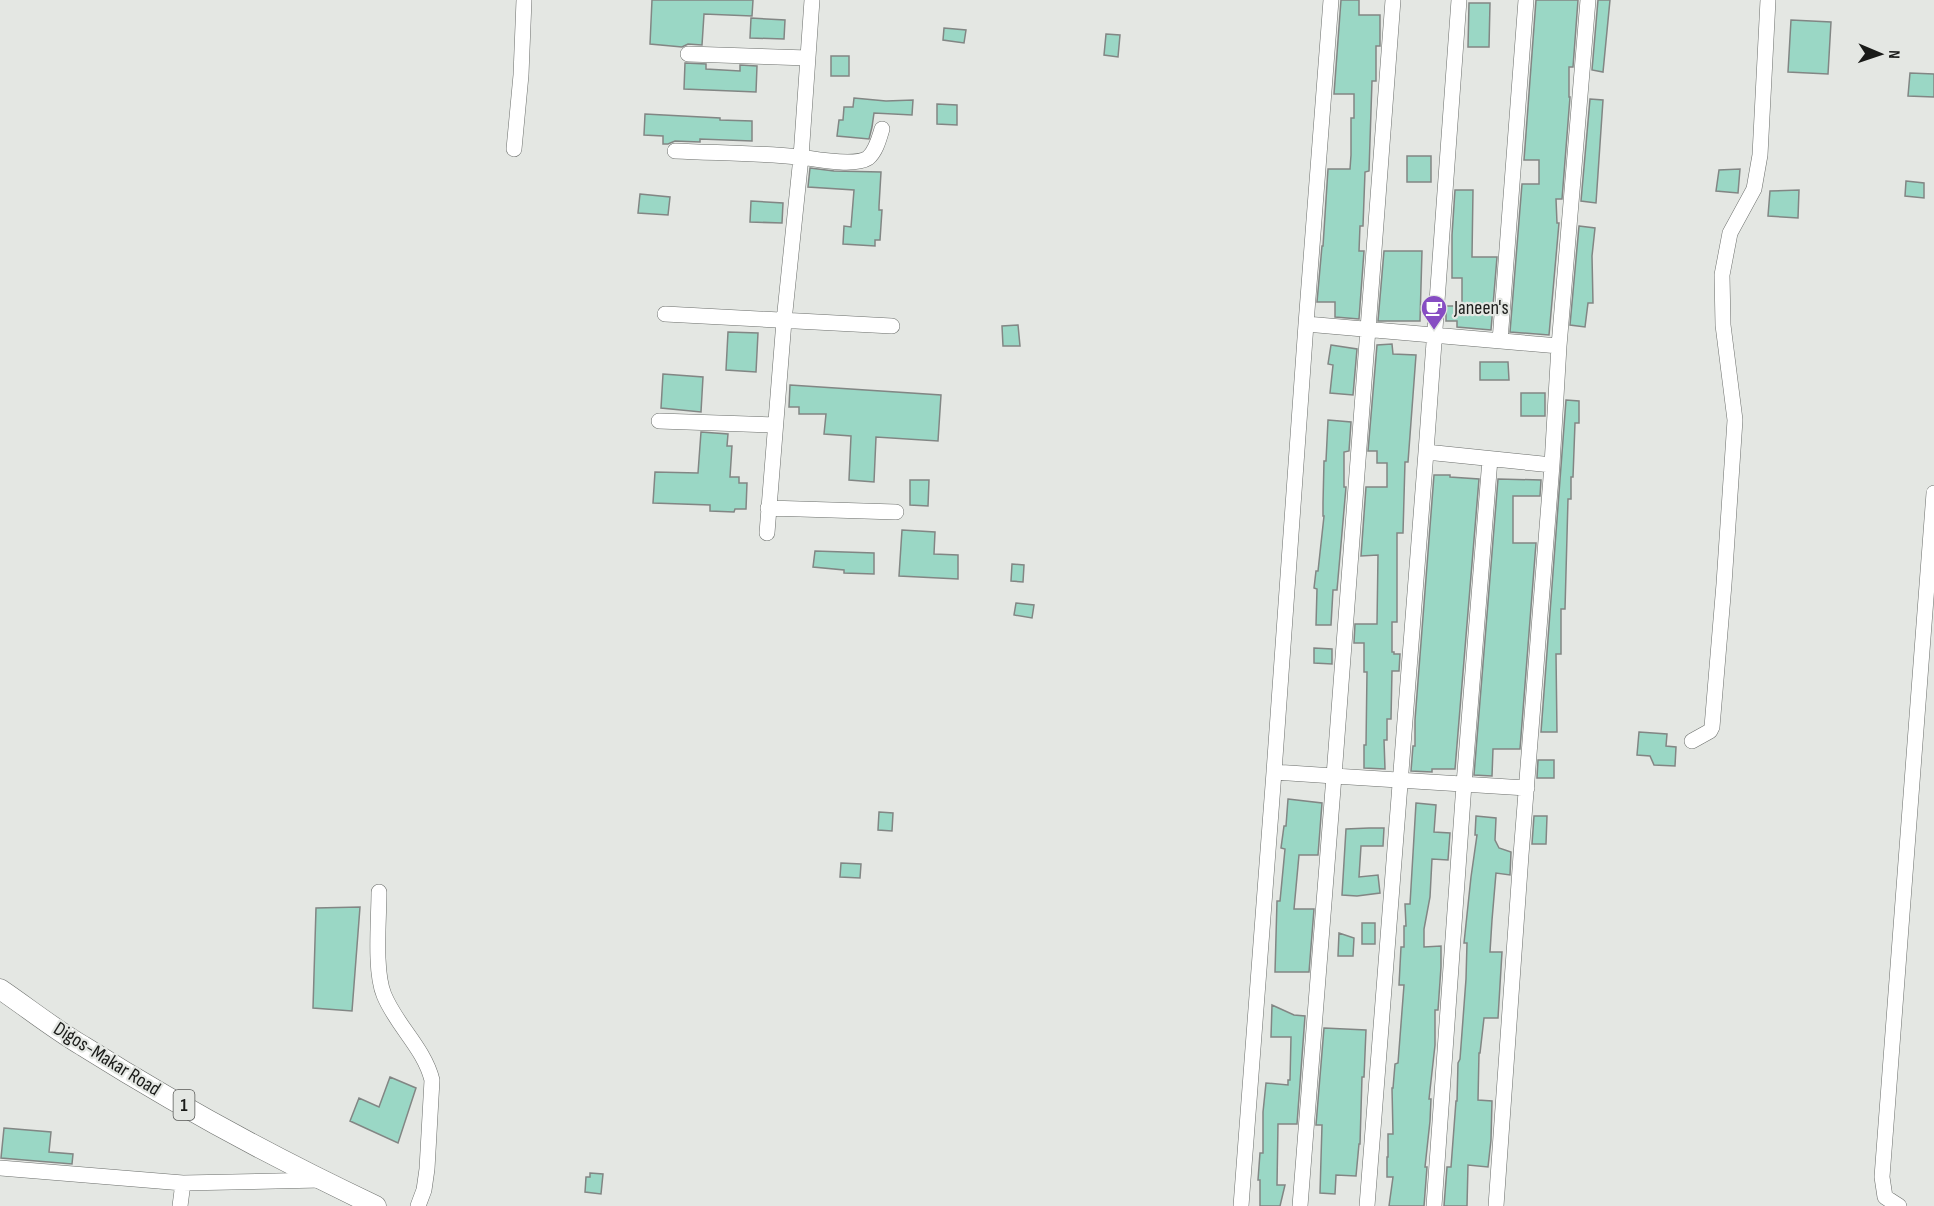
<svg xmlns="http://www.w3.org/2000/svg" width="1934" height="1206" font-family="'Sofia Sans Condensed',sans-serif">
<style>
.building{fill:#9ad7c5;stroke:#828684;stroke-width:1.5}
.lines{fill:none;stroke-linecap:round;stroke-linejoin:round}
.minor-casing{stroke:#6b6e6b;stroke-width:16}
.major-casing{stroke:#6b6e6b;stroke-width:21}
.minor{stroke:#fff;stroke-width:15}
.major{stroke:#fff;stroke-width:20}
.labels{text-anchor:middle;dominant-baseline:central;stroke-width:4.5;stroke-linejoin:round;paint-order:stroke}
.shield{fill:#e4e7e3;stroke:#575856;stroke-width:1.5}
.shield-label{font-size:18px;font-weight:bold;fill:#1a1b19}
.poi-label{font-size:20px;fill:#1a1b19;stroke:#e4e7e3;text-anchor:start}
.street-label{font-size:20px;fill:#1a1b19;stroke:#e4e7e3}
</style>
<rect width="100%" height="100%" fill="#e4e7e3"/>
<path class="building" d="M 652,0 L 753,0 L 752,16 L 704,14 L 702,45 L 688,44 L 682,47 L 650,44 Z
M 1341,0 L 1359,0 L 1359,15 L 1380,15 L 1380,46 L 1376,46 L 1376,81 L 1372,81 L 1369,171 L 1365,172 L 1363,226 L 1360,226 L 1359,251 L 1364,251 L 1359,319 L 1335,317 L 1335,302 L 1317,302 L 1322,246 L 1323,246 L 1328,169 L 1350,169 L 1351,155 L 1351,118 L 1354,118 L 1354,94 L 1334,94 Z
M 1536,0 L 1578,0 L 1573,67 L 1569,67 L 1569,97 L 1570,97 L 1562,199 L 1556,199 L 1557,223 L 1559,223 L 1549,335 L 1510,332 L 1522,184 L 1539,184 L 1539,160 L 1524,160 Z
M 1598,0 L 1610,0 L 1603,72 L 1592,70 Z
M 1469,3 L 1490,3 L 1489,47 L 1468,47 Z
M 751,18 L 785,20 L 784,39 L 750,38 Z
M 1791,20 L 1831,22 L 1828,74 L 1788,72 Z
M 944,28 L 966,30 L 964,43 L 943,40 Z
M 1106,34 L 1120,35 L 1118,57 L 1104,55 Z
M 831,56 L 849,56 L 849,76 L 831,76 Z
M 685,63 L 706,64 L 706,69 L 740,71 L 740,65 L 757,66 L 756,92 L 684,89 Z
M 1910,73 L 1934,74 L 1934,97 L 1908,96 Z
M 854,98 L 886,101 L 913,100 L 912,115 L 874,113 L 872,127 L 869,139 L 837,136 L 839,120 L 843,120 L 844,107 L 853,107 Z
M 1590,99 L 1603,100 L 1596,203 L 1581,201 Z
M 937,104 L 957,105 L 957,125 L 937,124 Z
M 645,114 L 720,118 L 720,120 L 752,121 L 752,141 L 700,139 L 700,142 L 675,141 L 668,144 L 663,144 L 663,136 L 644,135 Z
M 1407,156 L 1431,156 L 1431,182 L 1407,182 Z
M 810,168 L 834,171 L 881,172 L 879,206 L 879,210 L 882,210 L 880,240 L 875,240 L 875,246 L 843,244 L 844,226 L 851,227 L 854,190 L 808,187 Z
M 1740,169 L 1738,193 L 1716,191 L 1719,170 Z
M 1906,181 L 1924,183 L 1924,198 L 1905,196 Z
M 1455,190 L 1473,190 L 1472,257 L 1497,257 L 1491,330 L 1457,327 L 1457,321 L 1446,321 L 1446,306 L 1462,306 L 1462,278 L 1452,278 L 1452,235 Z
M 1799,190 L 1798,218 L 1768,216 L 1770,191 Z
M 640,194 L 670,197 L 668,215 L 638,213 Z
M 751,201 L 783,203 L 782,223 L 750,222 Z
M 1579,226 L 1595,228 L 1592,256 L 1593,303 L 1588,303 L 1585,327 L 1570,325 Z
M 1384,251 L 1422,251 L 1420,321 L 1378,321 Z
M 1018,325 L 1020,346 L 1003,346 L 1002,326 Z
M 728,332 L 758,333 L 756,372 L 726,370 Z
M 1392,344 L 1393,354 L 1416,355 L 1408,462 L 1405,462 L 1403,533 L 1397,533 L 1397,622 L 1392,622 L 1392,652 L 1394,652 L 1394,654 L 1400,654 L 1399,671 L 1392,671 L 1391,719 L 1387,719 L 1387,740 L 1384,740 L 1385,769 L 1364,768 L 1364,745 L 1366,745 L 1367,672 L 1364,672 L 1364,643 L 1354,643 L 1355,624 L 1377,624 L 1378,555 L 1361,556 L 1366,487 L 1387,487 L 1387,463 L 1377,463 L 1377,451 L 1368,451 L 1377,345 Z
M 1331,345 L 1357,349 L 1353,395 L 1330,393 L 1333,365 L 1328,364 Z
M 1480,362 L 1508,362 L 1509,380 L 1480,380 Z
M 663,374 L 703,377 L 701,412 L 661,408 Z
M 790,385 L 941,395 L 938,441 L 876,437 L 874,482 L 849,480 L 851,436 L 824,434 L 826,414 L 799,414 L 799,407 L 789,407 Z
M 1521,393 L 1545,393 L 1545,416 L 1521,416 Z
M 1566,400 L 1579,401 L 1579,423 L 1575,423 L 1573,477 L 1571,477 L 1571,499 L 1568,499 L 1565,609 L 1561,609 L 1561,654 L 1556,654 L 1557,732 L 1541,732 Z
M 1328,420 L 1351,422 L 1349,451 L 1344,452 L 1344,487 L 1346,487 L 1337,590 L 1333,590 L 1331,625 L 1316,625 L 1317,589 L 1314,588 L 1316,571 L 1318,571 L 1324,516 L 1323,516 L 1323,503 L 1324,461 L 1326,461 Z
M 701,432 L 728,434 L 727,446 L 732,446 L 730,477 L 739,477 L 739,483 L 747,483 L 746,509 L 735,509 L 734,512 L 710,511 L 710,505 L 653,503 L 655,472 L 698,473 Z
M 1434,475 L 1450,475 L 1450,477 L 1479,479 L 1455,769 L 1432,769 L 1432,772 L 1411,771 L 1413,746 L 1415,746 L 1415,720 Z
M 1498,479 L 1541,480 L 1540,496 L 1513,496 L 1513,543 L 1536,543 L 1520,749 L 1493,749 L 1492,776 L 1474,775 Z
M 910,480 L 929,480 L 928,506 L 910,505 Z
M 902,530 L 935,532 L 934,554 L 958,555 L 958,579 L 899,576 Z
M 815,551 L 874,553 L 874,574 L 844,573 L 844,570 L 813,567 Z
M 1012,564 L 1024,565 L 1023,582 L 1011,581 Z
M 1016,603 L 1034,605 L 1032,618 L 1014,615 Z
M 1314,648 L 1332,649 L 1332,664 L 1314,663 Z
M 1639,732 L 1667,734 L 1666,746 L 1676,747 L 1675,766 L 1654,765 L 1650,756 L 1637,755 Z
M 1538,760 L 1554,760 L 1554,778 L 1537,778 Z
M 1288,799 L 1322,803 L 1318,855 L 1299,855 L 1294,909 L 1314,909 L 1309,972 L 1275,972 L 1277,901 L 1280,901 L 1285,849 L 1281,848 L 1284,826 L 1286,826 Z
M 1416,803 L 1436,805 L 1434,832 L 1450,833 L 1448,860 L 1432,859 L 1430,897 L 1424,929 L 1424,947 L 1441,946 L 1441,967 L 1438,1010 L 1435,1010 L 1435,1045 L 1429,1099 L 1431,1099 L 1430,1121 L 1425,1167 L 1427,1167 L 1424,1206 L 1389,1206 L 1393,1177 L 1387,1177 L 1387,1157 L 1388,1157 L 1388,1134 L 1393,1134 L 1392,1088 L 1393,1088 L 1395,1064 L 1398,1063 L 1404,985 L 1399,985 L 1401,947 L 1404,947 L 1404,926 L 1406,926 L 1405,904 L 1410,904 Z
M 879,812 L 893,813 L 892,831 L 878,830 Z
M 1476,816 L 1496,818 L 1495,840 L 1499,848 L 1511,852 L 1510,875 L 1496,873 L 1492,920 L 1490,952 L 1502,952 L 1498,1018 L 1484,1018 L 1480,1053 L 1479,1053 L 1478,1100 L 1492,1101 L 1491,1140 L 1488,1167 L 1468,1165 L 1467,1206 L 1444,1206 L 1447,1167 L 1451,1167 L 1456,1101 L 1457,1101 L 1458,1063 L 1460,1059 L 1466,979 L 1467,943 L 1464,943 L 1471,877 L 1477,835 L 1475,835 Z
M 1534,816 L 1547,816 L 1546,844 L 1532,844 Z
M 1369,828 L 1384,828 L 1383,846 L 1361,846 L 1359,877 L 1378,875 L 1380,893 L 1357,896 L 1342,895 L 1346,829 Z
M 841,863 L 861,864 L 860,878 L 840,877 Z
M 360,907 L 352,1011 L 313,1008 L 316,908 Z
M 1362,923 L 1375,923 L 1375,944 L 1362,944 Z
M 1339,933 L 1354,938 L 1353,956 L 1338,956 Z
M 1272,1005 L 1294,1015 L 1305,1016 L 1297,1124 L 1278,1124 L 1277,1185 L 1285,1185 L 1280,1206 L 1260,1206 L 1260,1180 L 1258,1180 L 1260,1153 L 1263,1153 L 1263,1112 L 1266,1083 L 1288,1085 L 1288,1080 L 1290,1080 L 1291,1037 L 1271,1037 Z
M 1324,1028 L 1366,1030 L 1364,1077 L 1362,1077 L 1360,1144 L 1359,1144 L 1356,1176 L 1336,1175 L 1335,1194 L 1320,1193 L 1322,1125 L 1316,1125 Z
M 390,1077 L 416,1088 L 398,1143 L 350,1121 L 359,1098 L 379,1107 Z
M 4,1128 L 51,1132 L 49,1152 L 73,1154 L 72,1164 L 1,1158 Z
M 590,1173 L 603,1174 L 601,1194 L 585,1192 L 586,1177 L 590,1177 Z"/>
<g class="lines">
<g class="minor-casing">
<path id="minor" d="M 1393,0 L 1334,776 L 1527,788
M 688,54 L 808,58
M 514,149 L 521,75 L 524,0
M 675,151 C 716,153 759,153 800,157 C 815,159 854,167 868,158 C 876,151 879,139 882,129
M 665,314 L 892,326
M 1306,324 L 1331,0
M 1500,341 L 1526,0
M 659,421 L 775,425
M 1426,452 L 1552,465
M 768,508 L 896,512
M 767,533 L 784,321 L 801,157 L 812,0
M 1692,741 L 1710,731 L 1712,727 L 1724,584 L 1735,420 L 1723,325 L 1722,275 L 1730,233 L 1754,189 L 1760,155 L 1768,0
M 1274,772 L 1306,324 L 1559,346
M 379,892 C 379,920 374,971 384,995 C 396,1025 424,1048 432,1080 L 427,1169 L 424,1190 L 418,1206
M 0,1168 L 183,1183 L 320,1180
M 180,1206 L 183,1183
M 1241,1206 L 1274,772 L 1334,776 L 1300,1206
M 1367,1206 L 1426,452 L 1459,0
M 1434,1206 L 1464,784 L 1490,459
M 1496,1206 L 1521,855 L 1552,465 L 1559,346 L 1588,0
M 1899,1206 L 1885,1197 L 1882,1177 L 1934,493"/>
</g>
<g class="major-casing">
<path id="major" d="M 0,989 C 28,1008 54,1029 83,1046 C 177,1105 276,1159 376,1206"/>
</g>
<use href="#minor" class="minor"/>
<use href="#major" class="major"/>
</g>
<defs>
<g id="cafe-pin" transform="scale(1.35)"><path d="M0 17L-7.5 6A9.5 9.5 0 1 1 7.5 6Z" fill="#874dc3" stroke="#e4e7e3"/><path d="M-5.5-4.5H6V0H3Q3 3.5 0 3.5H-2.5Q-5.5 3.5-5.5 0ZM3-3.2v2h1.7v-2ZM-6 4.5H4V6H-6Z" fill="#fff"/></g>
</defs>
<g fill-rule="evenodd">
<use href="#cafe-pin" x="1434" y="308"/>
</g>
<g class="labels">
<rect class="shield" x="173.5" y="1090" width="21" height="30" rx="4.5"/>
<g class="shield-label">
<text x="184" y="1105">1</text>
</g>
<g class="poi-label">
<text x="1454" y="308">Janeen's</text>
</g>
<g class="street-label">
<text transform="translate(107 1059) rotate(32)">Digos-Makar Road</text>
</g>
</g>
<g transform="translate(1880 54) rotate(92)" stroke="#e4e7e3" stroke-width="4.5" paint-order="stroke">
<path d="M0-4.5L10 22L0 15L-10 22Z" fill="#1a1b19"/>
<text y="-9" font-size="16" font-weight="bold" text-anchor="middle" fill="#1a1b19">N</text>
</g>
</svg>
